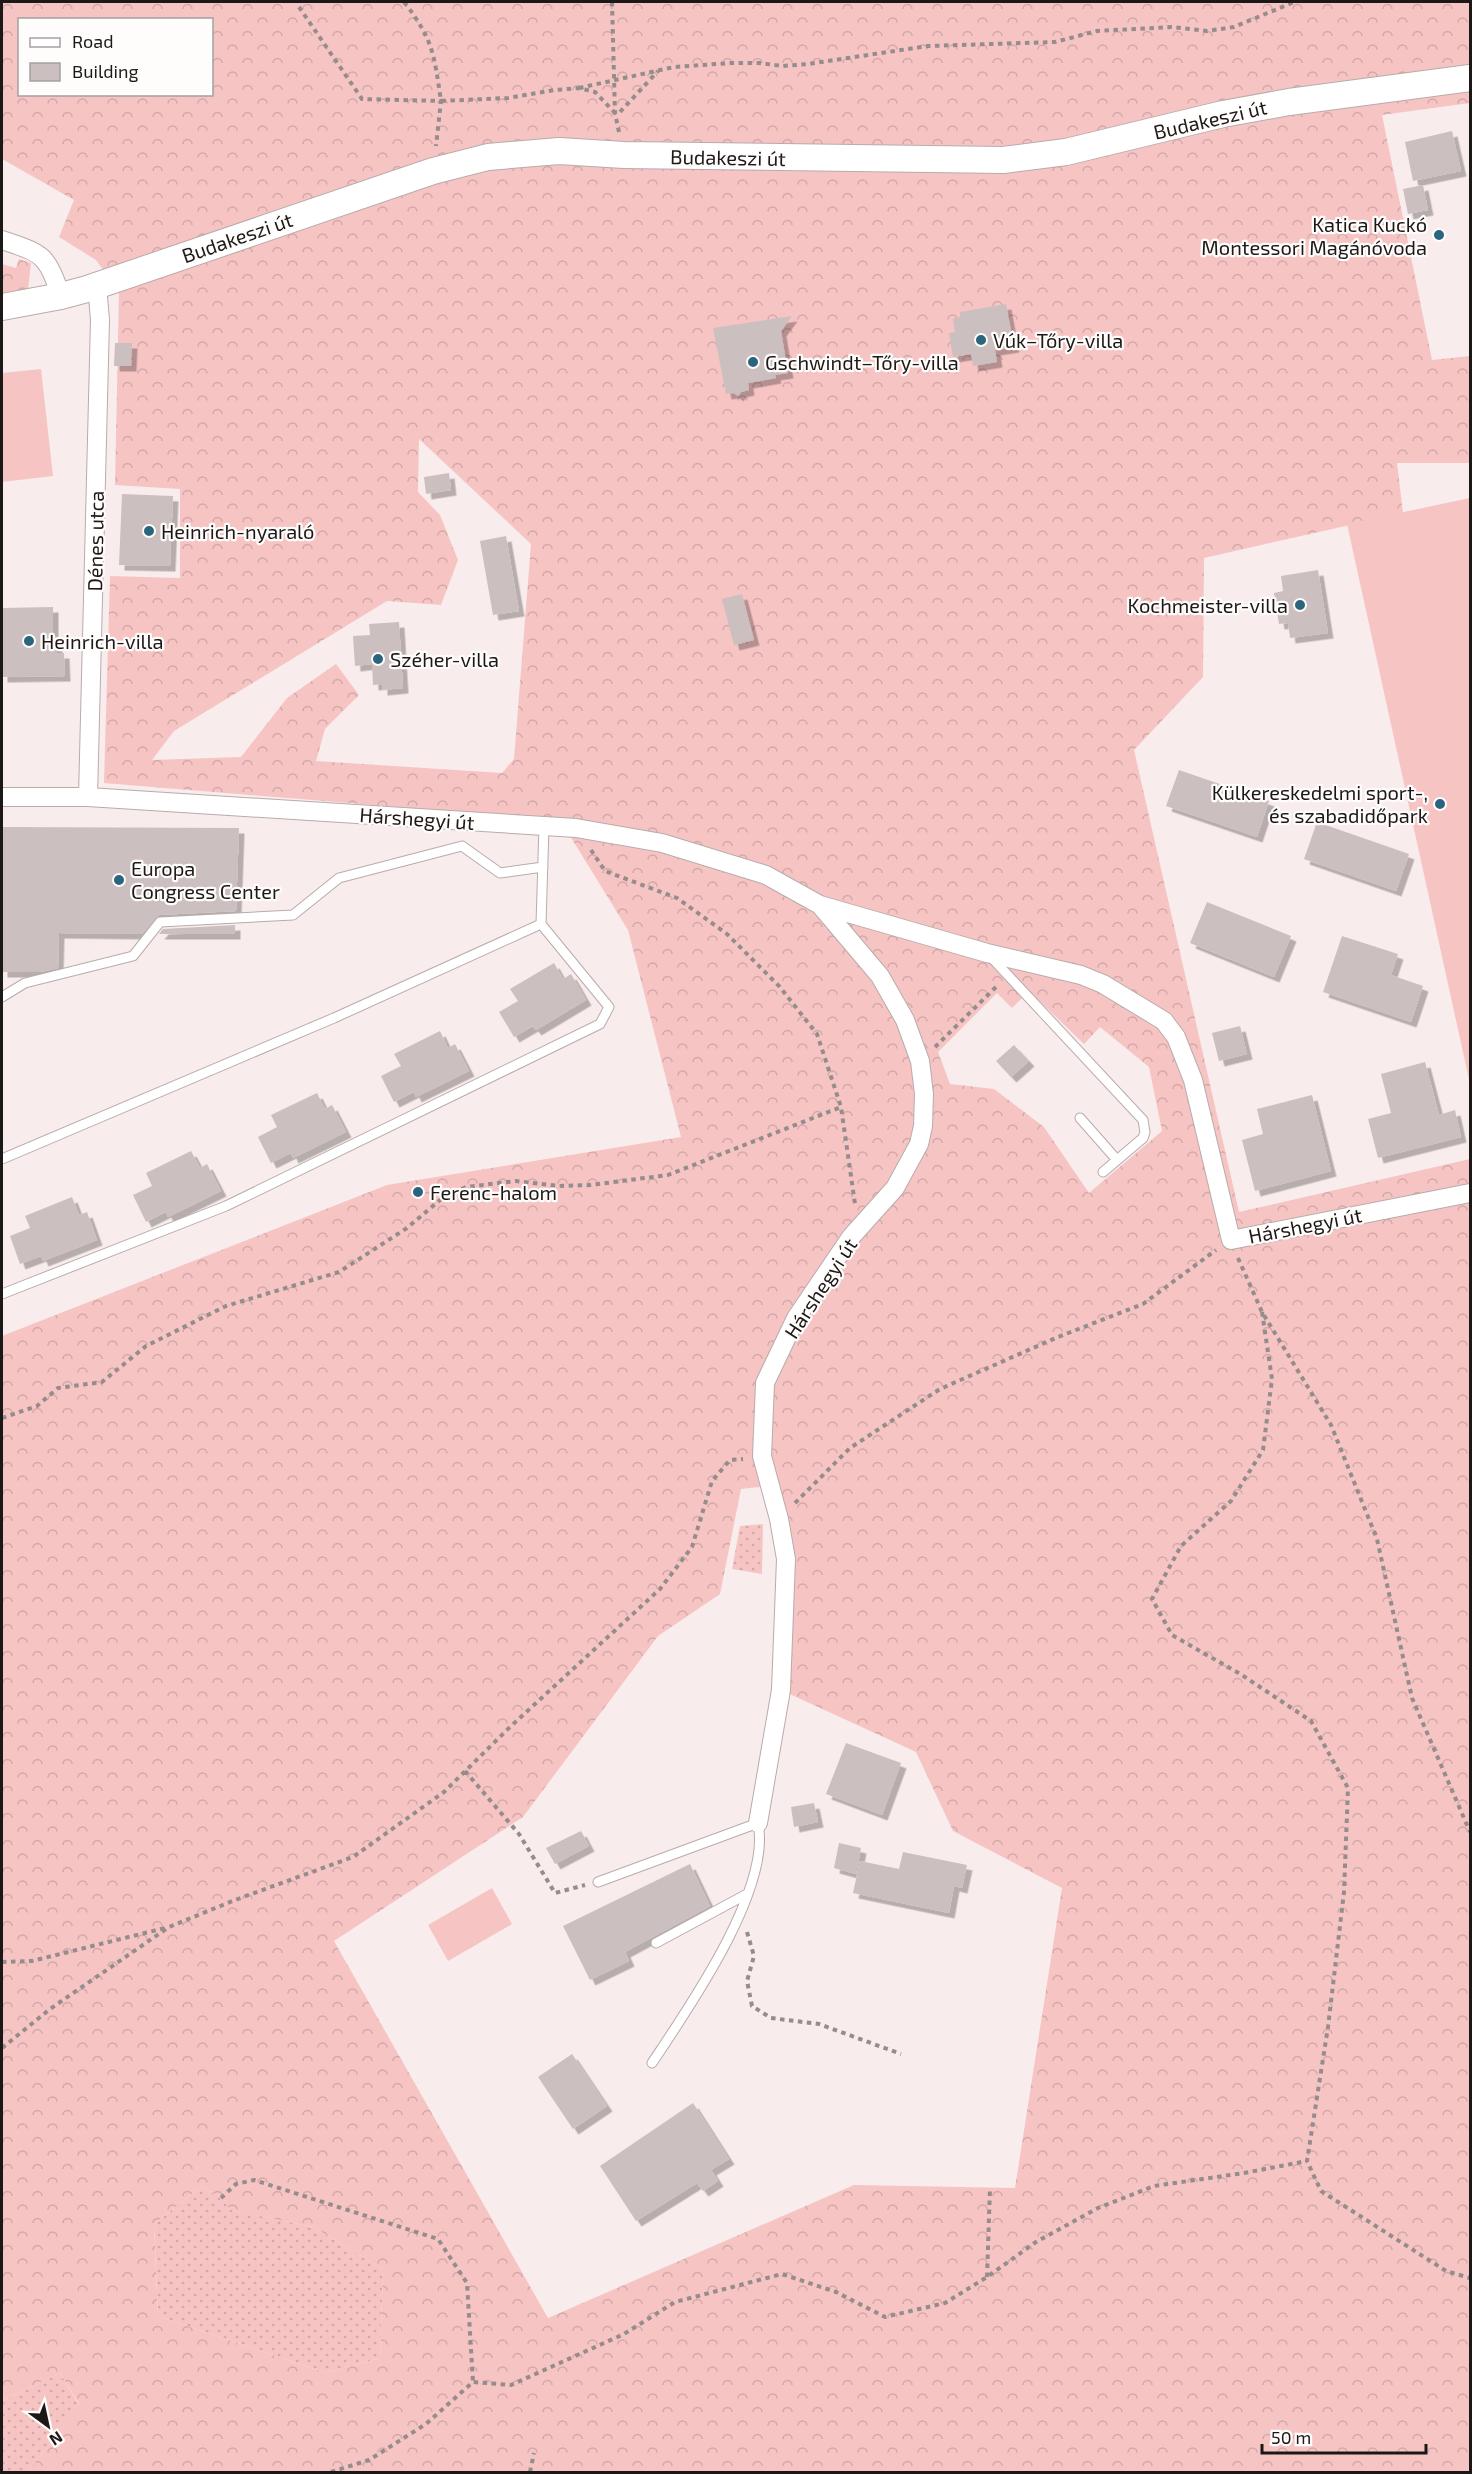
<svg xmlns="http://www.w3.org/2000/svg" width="1472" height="2474" font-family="'Exo 2',sans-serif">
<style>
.grass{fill:url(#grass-dots)}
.forest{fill:url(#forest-crowns);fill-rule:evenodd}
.pitch{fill:#f7c4c4}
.building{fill:#ccbfbf;filter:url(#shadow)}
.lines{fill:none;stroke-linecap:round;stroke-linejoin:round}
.lane-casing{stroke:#b8acab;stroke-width:11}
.street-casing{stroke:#b8acab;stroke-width:20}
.secondary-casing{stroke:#b8acab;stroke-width:28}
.path{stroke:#958c8c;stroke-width:4;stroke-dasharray:4.5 4.5;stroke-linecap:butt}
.lane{stroke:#fff;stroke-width:9}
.street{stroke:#fff;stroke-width:18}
.secondary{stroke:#fff;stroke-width:26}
.poi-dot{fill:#2a657d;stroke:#fffcfc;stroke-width:2}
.labels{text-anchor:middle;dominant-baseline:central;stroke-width:4.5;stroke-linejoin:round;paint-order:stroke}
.street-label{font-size:20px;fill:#1c1818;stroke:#fffcfc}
.poi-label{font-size:20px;fill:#1c1818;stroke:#fffcfc;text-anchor:start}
</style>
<defs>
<pattern id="grass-dots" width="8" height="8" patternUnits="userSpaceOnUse" patternTransform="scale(1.5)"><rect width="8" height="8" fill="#f7c4c4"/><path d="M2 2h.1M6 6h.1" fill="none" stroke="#d3a8a8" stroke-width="1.8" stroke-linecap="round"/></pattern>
<pattern id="forest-crowns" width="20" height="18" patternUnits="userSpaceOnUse" patternTransform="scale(1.5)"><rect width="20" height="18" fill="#f7c4c4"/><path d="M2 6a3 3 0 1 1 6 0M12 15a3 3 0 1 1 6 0" fill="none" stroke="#d3a8a8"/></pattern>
<filter id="shadow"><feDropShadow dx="5.5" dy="5.5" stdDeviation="0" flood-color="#0004"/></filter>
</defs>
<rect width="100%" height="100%" fill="#f9ecec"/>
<path class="grass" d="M 763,1524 L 762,1574 L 732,1569 L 740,1526 Z
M 202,2186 L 221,2198 L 232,2210 L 313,2227 L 383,2269 L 380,2358 L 326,2373 L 158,2316 L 154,2224 Z
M 60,2373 L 79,2405 L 28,2472 L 2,2472 L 2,2401 Z"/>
<path class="forest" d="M 2,2 L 1470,2 L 1470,103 L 1382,115 L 1432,360 L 1470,356 L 1470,463 L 1397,463 L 1403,513 L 1204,558 L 1203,677 L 1134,750 L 1239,1212 L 1470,1159 L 1470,2472 L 28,2472 L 79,2404 L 60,2373 L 2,2401 L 2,1336 L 387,1185 L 681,1137 L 628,930 L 570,836 L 568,821 L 104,783 L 110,576 L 180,578 L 180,489 L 115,485 L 119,292 L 96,260 L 59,237 L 74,200 L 2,159 ZM 20,20 L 212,20 L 212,94 L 20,94 ZM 419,439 L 531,544 L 514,759 L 502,773 L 316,761 L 325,729 L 359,695 L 336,664 L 287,698 L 241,757 L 152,760 L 174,731 L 387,601 L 441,605 L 458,560 L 440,515 L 418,492 ZM 1029,991 L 1084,1044 L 1100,1027 L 1149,1067 L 1162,1131 L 1089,1193 L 1044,1127 L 994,1089 L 950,1084 L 938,1052 L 997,993 L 1012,1008 ZM 768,1486 L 786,1559 L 781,1690 L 916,1752 L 953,1831 L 1062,1888 L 1015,2188 L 854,2185 L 548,2318 L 334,1941 L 523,1817 L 658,1636 L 720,1594 L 741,1489 ZM 202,2186 L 221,2198 L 231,2210 L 313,2227 L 383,2269 L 380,2358 L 326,2373 L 158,2316 L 154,2224 Z
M 19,259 L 31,263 L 28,290 L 2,294 L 2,264 L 16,268 Z"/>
<path class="pitch" d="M 41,369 L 53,476 L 2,482 L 2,373 Z
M 1470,498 L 1470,1084 L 1347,524 Z
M 492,1888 L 512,1924 L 448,1961 L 428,1925 Z"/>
<path class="building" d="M 1452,131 L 1461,171 L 1413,181 L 1405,142 Z
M 1423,185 L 1428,210 L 1408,214 L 1403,189 Z
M 1006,304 L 1014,347 L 995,350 L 997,362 L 973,366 L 971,354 L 953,357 L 949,333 L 955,332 L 953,319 L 960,317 L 960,312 Z
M 792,316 L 781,331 L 788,373 L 775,375 L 776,378 L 748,383 L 749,390 L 741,392 L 738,396 L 734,393 L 726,394 L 713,328 Z
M 115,343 L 132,343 L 131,366 L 114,366 Z
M 449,473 L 451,490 L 426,494 L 424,477 Z
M 122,494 L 173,496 L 170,566 L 119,565 Z
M 506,536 L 519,611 L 493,615 L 480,541 Z
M 1318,570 L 1328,633 L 1290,638 L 1288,623 L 1279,624 L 1274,593 L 1283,591 L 1281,576 Z
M 742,594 L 754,640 L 734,645 L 722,599 Z
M 53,607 L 53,634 L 57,638 L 57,653 L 64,653 L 65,676 L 2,677 L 2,608 Z
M 399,622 L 403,688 L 382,690 L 382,684 L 373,685 L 372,664 L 355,666 L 353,636 L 370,635 L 369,624 Z
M 1179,770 L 1269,801 L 1257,837 L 1166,806 Z
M 1317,822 L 1409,854 L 1396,891 L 1304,859 Z
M 2,827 L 239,828 L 236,911 L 159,915 L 142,934 L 59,933 L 58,968 L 41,972 L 2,972 Z
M 1207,902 L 1291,936 L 1274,977 L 1190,943 Z
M 235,925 L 235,934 L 159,934 L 163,929 Z
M 1342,936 L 1398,954 L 1391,975 L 1423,986 L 1411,1022 L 1323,992 Z
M 554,963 L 563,979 L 571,974 L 586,1000 L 536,1030 L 533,1026 L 514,1037 L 499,1012 L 518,1001 L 510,989 Z
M 1240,1026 L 1247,1054 L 1219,1061 L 1212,1033 Z
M 440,1031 L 448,1048 L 455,1044 L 469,1071 L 416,1097 L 414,1092 L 394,1102 L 381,1076 L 401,1066 L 394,1054 Z
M 1014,1045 L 1029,1061 L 1011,1077 L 996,1061 Z
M 1425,1062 L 1439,1115 L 1455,1110 L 1461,1137 L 1378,1158 L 1368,1119 L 1391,1113 L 1381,1074 Z
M 317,1093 L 325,1109 L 332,1105 L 346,1132 L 293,1158 L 291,1153 L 271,1163 L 258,1137 L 277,1127 L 271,1115 Z
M 1312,1095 L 1331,1171 L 1255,1191 L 1242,1140 L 1263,1134 L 1257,1109 Z
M 191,1151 L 200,1168 L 207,1164 L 221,1191 L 168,1217 L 166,1212 L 146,1222 L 133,1195 L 152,1186 L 146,1173 Z
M 72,1197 L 79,1215 L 87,1212 L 97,1240 L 43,1261 L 41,1256 L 20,1264 L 10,1236 L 30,1228 L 25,1216 Z
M 846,1743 L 901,1763 L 882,1815 L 826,1794 Z
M 814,1803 L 818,1822 L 794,1827 L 791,1807 Z
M 581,1831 L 589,1846 L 555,1864 L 546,1848 Z
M 839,1843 L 861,1848 L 856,1874 L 834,1868 Z
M 903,1852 L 967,1865 L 962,1888 L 954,1886 L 949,1913 L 853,1893 L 860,1861 L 899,1869 Z
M 690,1864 L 710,1906 L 625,1952 L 629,1961 L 590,1980 L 563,1926 Z
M 572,2054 L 607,2106 L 573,2129 L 538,2077 Z
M 693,2103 L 729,2159 L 711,2170 L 718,2181 L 703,2191 L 697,2183 L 636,2221 L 600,2166 Z"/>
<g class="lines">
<g class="lane-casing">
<path id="lane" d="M 990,956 L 1143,1120 L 1145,1132 L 1143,1138 L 1103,1172
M 2,997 L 25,983 L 133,956 L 160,922 L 293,915 L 339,878 L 462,846 L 500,873 L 543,867
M 1080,1118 L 1117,1160
M 2,1159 L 334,1018 L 541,924
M 2,1294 L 226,1206 L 600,1024 L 609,1007 L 541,924 L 544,826
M 598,1882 L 758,1823 C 772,1889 688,2009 652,2063
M 656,1943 L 747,1894"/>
</g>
<g class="street-casing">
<path id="street" d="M 2,240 C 44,254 46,254 61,296
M 2,797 L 88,797 L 576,828 L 662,843 L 766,875 L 820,905 L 987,953 L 1081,975 L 1103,984 L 1164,1021 L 1176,1037 L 1193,1080 L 1231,1240 L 1470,1193
M 88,797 L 100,320 L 97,285
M 758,1823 L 781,1690 L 786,1559 L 779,1519 L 762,1456 L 765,1383 L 796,1318 L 851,1237 L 895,1188 L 919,1144 L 923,1126 L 924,1094 L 920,1061 L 905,1020 L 880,976 L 820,905"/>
</g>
<g class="secondary-casing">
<path id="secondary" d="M 2,307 L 61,296 L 87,289 L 433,171 L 488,157 L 559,151 L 624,155 L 1003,160 L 1066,152 L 1223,114 L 1289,102 L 1470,78"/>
</g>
<path class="path" d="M 404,2 C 433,39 434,54 441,101 L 508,98 L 555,90 L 579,88 L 595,92 L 615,113 L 620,112 L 658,71
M 612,2 L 615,113 L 619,132
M 299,7 L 362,99 L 441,101 L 436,146
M 579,88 L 674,67 L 731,63 L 759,63 L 783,66 L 808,64 L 928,46 L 1055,42 L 1097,31 L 1171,27 L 1207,31 L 1234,27 L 1294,2
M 591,850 L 605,871 L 677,898 L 727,934 L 779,986 L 817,1034 L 841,1107 L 855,1204
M 935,1047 L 998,985
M 1238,1258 L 1262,1312 L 1331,1425 L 1377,1539 L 1412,1698 L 1470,1832
M 1262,1312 L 1272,1379 L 1263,1450 L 1231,1501 L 1181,1546 L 1152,1599 L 1172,1635 L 1242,1675 L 1311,1721 L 1348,1788 L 1344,1892 L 1328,2027 L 1307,2161 L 1321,2191 L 1446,2271 L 1470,2278
M 2,1418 L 37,1406 L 58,1388 L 102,1382 L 146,1346 L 226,1306 L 339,1272 L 407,1228 L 440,1200 L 466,1187 L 516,1181 L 559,1186 L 591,1185 L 668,1175 L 841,1107
M 795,1503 L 850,1448 L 940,1389 L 1058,1337 L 1143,1304 L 1216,1250
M 465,1771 L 519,1834 L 555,1893 L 585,1885
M 747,1932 L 754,1956 L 747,1981 L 752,2006 L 771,2018 L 819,2024 L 901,2054
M 2,1962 L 32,1961 L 165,1928
M 2,2048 L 50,2009 L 169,1927 L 235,1900 L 353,1857 L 444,1792 L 510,1727 L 660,1589 L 692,1547 L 712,1481 L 730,1460 L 743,1459
M 221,2198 L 236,2184 L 254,2180 L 438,2239 L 467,2283 L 473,2382
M 987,2277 L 990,2188
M 331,2472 L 369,2460 L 426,2424 L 473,2382 L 511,2385 L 624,2334 L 675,2302 L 782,2274 L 836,2292 L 885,2317 L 945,2303 L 987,2277 L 1036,2242 L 1098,2208 L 1154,2186 L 1244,2173 L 1307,2161
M 530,2472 L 534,2453"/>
<use href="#lane" class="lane"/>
<use href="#street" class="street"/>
<use href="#secondary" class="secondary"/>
</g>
<g class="poi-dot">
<circle cx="1439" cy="235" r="6"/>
<circle cx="981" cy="340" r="6"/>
<circle cx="753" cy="362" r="6"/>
<circle cx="149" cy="531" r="6"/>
<circle cx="1300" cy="605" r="6"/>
<circle cx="29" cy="641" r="6"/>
<circle cx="378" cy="659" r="6"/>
<circle cx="1440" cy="804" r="6"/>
<circle cx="119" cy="880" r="6"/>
<circle cx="418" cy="1192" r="6"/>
</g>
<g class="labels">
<g class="street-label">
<text transform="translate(1210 119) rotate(-13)">Budakeszi út</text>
<text transform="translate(728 157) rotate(1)">Budakeszi út</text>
<text transform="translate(237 237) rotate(-19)">Budakeszi út</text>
<text transform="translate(95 541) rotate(-89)">Dénes utca</text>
<text transform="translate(417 818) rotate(4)">Hárshegyi út</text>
<text transform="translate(1305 1225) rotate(-11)">Hárshegyi út</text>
<text transform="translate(820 1288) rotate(-57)">Hárshegyi út</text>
</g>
<g class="poi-label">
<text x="1427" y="224" text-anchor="end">Katica Kuckó<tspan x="1427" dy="23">Montessori Magánóvoda</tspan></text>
<text x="993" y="340">Vúk–Tőry-villa</text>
<text x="765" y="362">Gschwindt–Tőry-villa</text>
<text x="161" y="531">Heinrich-nyaraló</text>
<text x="1288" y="605" text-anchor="end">Kochmeister-villa</text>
<text x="41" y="641">Heinrich-villa</text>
<text x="390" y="659">Széher-villa</text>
<text x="1428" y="792" text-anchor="end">Külkereskedelmi sport-,<tspan x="1428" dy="23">és szabadidőpark</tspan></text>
<text x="131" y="868">Europa<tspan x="131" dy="23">Congress Center</tspan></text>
<text x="430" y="1192">Ferenc-halom</text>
</g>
</g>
<rect width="1472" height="2474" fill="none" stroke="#1c1818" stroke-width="6"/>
<rect x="18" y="18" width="195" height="78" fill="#fffcfc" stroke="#a4a1a1" stroke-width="1.5"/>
<rect x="30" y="38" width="30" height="9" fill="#ffffff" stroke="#a4a1a1" stroke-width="1.5"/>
<text x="72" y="48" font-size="18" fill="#1c1818">Road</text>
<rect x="30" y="63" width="30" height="18" fill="#ccbfbf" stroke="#a4a1a1" stroke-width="1.5"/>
<text x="72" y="78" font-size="18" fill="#1c1818">Building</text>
<g transform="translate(48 2426) rotate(147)" stroke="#fffcfc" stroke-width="4.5" paint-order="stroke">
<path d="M0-4.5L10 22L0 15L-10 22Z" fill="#1c1818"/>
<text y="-9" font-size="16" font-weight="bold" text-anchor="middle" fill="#1c1818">N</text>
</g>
<path d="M1262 2444v9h164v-9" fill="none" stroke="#1c1818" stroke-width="3"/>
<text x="1271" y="2444" font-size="18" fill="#1c1818" stroke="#fffcfc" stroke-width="4.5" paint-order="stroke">50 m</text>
</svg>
